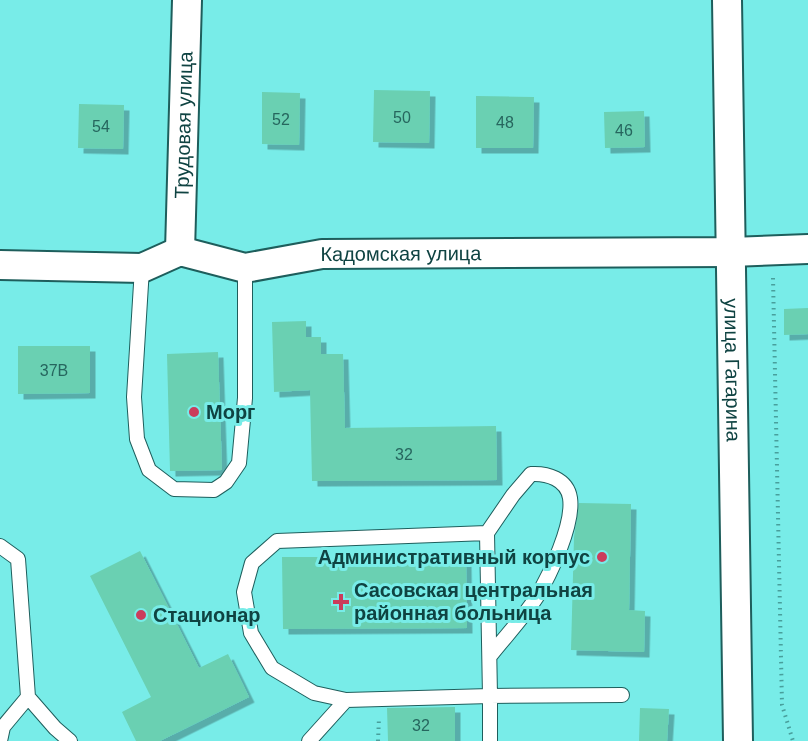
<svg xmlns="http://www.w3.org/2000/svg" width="808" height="741" font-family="Helvetica,sans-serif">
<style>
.building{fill:#6ad0b2;filter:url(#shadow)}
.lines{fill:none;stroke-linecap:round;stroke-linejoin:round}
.lane-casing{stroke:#1e5e5c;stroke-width:16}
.street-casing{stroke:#1e5e5c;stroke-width:32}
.path{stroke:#489f9c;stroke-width:4;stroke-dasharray:1.5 4.5;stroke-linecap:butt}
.lane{stroke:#fff;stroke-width:14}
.street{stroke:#fff;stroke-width:28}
.poi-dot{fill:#cb3c5b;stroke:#78ece8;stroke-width:2}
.labels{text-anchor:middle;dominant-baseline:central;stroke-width:6;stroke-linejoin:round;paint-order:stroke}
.number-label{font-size:16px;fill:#26665e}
.street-label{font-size:20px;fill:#0f4342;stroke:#78ece8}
.poi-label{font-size:20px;font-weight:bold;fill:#0f4342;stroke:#78ece8;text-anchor:start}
</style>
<defs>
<filter id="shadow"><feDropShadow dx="5.5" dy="5.5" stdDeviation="0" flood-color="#0004"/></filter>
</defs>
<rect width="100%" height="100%" fill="#78ece8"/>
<path class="building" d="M 374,90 L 430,91 L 429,143 L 373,142 Z
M 262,92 L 300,93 L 299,145 L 262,144 Z
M 476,96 L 534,97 L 533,148 L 476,148 Z
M 79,104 L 124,105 L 123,149 L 78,148 Z
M 644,111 L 645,147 L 605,148 L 604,112 Z
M 808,308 L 808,334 L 784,335 L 784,309 Z
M 306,321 L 306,337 L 321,337 L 321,354 L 343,354 L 345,428 L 496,426 L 497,480 L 312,481 L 310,390 L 274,392 L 272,322 Z
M 18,346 L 90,346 L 90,393 L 18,394 Z
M 218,352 L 222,470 L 170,471 L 167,354 Z
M 579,503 L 631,504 L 629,610 L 645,611 L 644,652 L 571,650 L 574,537 Z
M 140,551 L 199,668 L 228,654 L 249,697 L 160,741 L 136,741 L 122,712 L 151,697 L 90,576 Z
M 282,557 L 466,557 L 467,628 L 283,629 Z
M 455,707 L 455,741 L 388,741 L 387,708 Z
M 640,708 L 669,709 L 667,741 L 639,741 Z"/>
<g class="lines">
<g class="lane-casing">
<path id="lane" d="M 142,268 L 134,397 L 137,439 L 149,470 L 174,489 L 214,490 L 226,482 L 239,463 L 245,398 L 245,268
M 487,533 L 513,495 L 531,474 C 547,473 567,479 570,498 C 574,524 550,575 536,598 C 523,618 505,637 490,656
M 0,546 L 18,559 L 28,697 L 3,727 L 0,741
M 28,697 L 55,728 L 70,741
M 346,700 L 314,693 L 272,668 L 251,633 L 244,592 L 252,563 L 277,541 L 487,533 L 490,696 L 622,695
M 309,741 L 346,700 L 490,696 L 490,741"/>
</g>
<g class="street-casing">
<g id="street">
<path id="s1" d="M 727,0 L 738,741"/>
<path id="s2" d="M 180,251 L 187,0"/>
<path id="s3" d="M 0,265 L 142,268 L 180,251 L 245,268 L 322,254 L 731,252 L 808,249"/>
</g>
</g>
<path class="path" d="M 773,278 L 782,705 L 793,741
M 378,741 L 379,718"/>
<use href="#lane" class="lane"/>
<use href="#street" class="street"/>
</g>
<g class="poi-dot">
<circle cx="194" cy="412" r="6"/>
<circle cx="602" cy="557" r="6"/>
<path d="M338 593h6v6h6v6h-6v6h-6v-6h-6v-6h6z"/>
<circle cx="141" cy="615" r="6"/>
</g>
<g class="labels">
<g class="number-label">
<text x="402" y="117">50</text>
<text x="281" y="119">52</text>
<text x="505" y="122">48</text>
<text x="101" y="126">54</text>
<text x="624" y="130">46</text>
<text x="54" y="370">37В</text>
<text x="404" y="454">32</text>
<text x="421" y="725">32</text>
</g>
<g class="street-label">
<text stroke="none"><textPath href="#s2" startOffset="126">Трудовая улица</textPath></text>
<text stroke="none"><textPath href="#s3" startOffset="408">Кадомская улица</textPath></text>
<text stroke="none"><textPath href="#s1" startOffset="370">улица Гагарина</textPath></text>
</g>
<g class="poi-label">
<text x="206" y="412">Морг</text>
<text x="590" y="557" text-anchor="end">Административный корпус</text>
<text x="354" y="590">Сасовская центральная<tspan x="354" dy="23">районная больница</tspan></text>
<text x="153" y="615">Стационар</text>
</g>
</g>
</svg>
